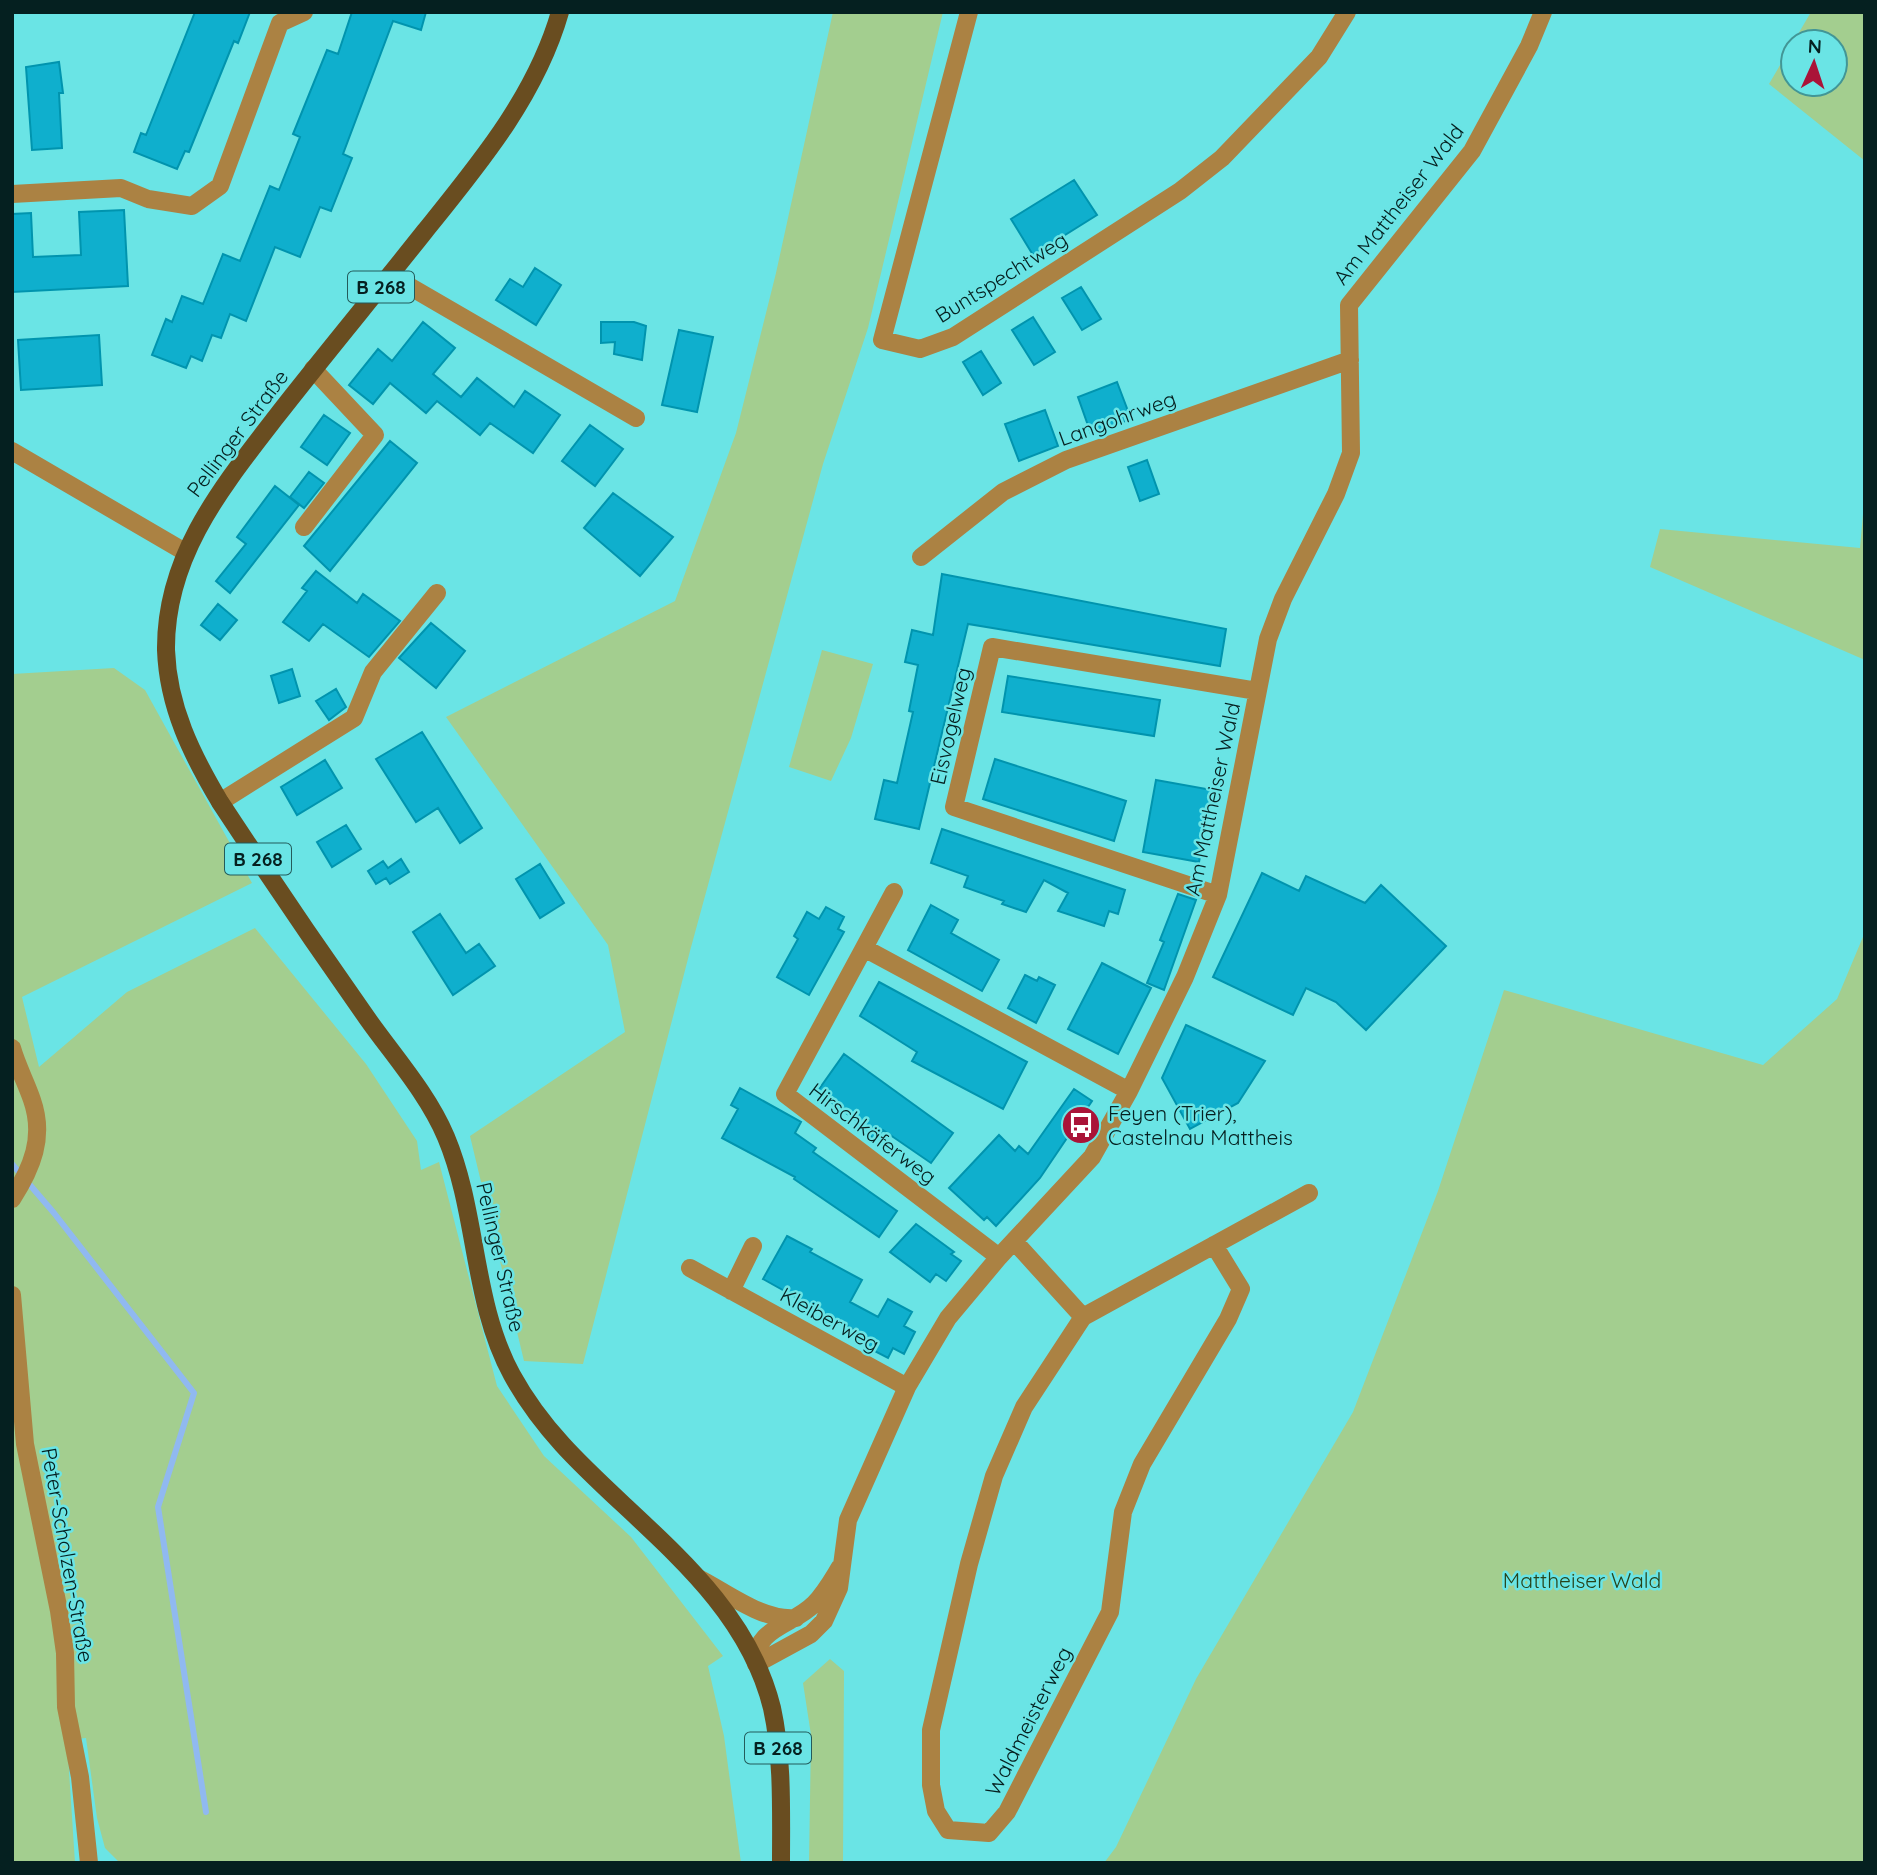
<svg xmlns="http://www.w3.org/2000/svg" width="1877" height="1875" font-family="Quicksand,sans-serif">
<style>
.green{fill:#a3ce8f;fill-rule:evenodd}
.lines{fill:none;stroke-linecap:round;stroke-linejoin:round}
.stream{stroke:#90b9f0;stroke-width:6}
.building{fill:#0fafcd;stroke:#0094ae;stroke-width:2}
.street{stroke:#ab8243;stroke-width:18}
.primary{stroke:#694d20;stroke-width:18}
.labels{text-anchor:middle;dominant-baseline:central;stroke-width:5;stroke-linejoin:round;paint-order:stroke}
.shield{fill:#6ae4e5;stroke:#235b5b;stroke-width:2}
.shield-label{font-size:19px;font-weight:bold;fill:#052020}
.street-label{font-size:21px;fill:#052020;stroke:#6ae4e5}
.poi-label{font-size:21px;fill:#052020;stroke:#6ae4e5;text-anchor:start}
.park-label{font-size:21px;fill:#28431a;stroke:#6ae4e5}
</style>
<rect width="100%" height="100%" fill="#6ae4e5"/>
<path class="green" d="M 833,12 L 943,12 L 868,328 L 823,464 L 690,951 L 583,1364 L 524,1361 L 470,1136 L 625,1032 L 608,945 L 446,717 L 675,601 L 736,433 L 776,273 Z
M 1811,12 L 1865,12 L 1865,161 L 1769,84 ZM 1793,42 L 1835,42 L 1835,84 L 1793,84 Z
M 1865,491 L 1865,660 L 1650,567 L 1660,529 L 1860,548 Z
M 822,650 L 873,664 L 851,738 L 831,781 L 789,767 Z
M 114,668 L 145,690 L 252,883 L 22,997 L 39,1067 L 127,992 L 255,928 L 366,1064 L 417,1141 L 421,1170 L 439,1162 L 497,1386 L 544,1456 L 631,1537 L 723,1656 L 708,1666 L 724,1736 L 741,1863 L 120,1863 L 105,1848 L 97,1818 L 86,1738 L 67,1740 L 75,1863 L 12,1863 L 12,674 Z
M 1865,932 L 1865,1863 L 1104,1863 L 1116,1847 L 1196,1679 L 1353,1412 L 1438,1191 L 1504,990 L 1763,1065 L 1837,999 Z
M 830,1659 L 844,1671 L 843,1863 L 809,1863 L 811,1735 L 803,1683 Z"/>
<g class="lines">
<path class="stream" d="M 12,1164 L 54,1213 L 194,1393 L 158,1507 L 206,1812"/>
</g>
<path class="building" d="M 195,12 L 250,12 L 238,43 L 234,41 L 189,152 L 185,151 L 177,169 L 134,152 L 141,133 L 146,135 Z
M 352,12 L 426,12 L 421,30 L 393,21 L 343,154 L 352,158 L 331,211 L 320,207 L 300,257 L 275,247 L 246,321 L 230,314 L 221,338 L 212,335 L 202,361 L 191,356 L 186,368 L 152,355 L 166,319 L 172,322 L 182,296 L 203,304 L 223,254 L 240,261 L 270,186 L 279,190 L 300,137 L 293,134 L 327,50 L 338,54 Z
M 59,62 L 63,93 L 59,93 L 62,148 L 32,150 L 26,67 Z
M 1074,180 L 1097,215 L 1033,255 L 1011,219 Z
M 124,210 L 128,286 L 12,292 L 12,214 L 31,213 L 33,257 L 81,255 L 79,212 Z
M 535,268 L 561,285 L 536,325 L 496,300 L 510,279 L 523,287 Z
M 1081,287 L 1101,319 L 1082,330 L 1062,298 Z
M 1033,317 L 1055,352 L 1034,365 L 1012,330 Z
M 423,322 L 455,348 L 433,374 L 461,397 L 477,378 L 514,407 L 525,391 L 560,415 L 533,453 L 490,423 L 480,435 L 437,401 L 426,413 L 390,383 L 373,404 L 349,385 L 378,349 L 392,361 Z
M 601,322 L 634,322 L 646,326 L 642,360 L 614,354 L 615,342 L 601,343 Z
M 679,330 L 713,337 L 697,412 L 662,405 Z
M 99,335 L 102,385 L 21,390 L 18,340 Z
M 981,351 L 1001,383 L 983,395 L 963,362 Z
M 1117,382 L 1131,419 L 1091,434 L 1078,397 Z
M 1045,410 L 1058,446 L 1019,461 L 1005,424 Z
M 324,415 L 350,433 L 327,465 L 301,447 Z
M 590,425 L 623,449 L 595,486 L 562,461 Z
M 390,441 L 417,463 L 330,571 L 304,546 Z
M 1147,460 L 1159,494 L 1140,501 L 1128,467 Z
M 309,472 L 324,483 L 304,508 L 290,497 Z
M 275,486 L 299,505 L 230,593 L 216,581 L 246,544 L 237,537 Z
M 613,493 L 673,537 L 640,576 L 584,528 Z
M 316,571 L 357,603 L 363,594 L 400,621 L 369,657 L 323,624 L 309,641 L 283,622 L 307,591 L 302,588 Z
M 942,574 L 1226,629 L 1220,666 L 968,624 L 919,829 L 875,819 L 884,780 L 897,783 L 913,712 L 909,711 L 918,665 L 905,662 L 912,630 L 933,635 Z
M 218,604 L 237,620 L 220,640 L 201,625 Z
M 431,623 L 465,651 L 436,688 L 399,658 Z
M 292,669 L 300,696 L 279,703 L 271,676 Z
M 1008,676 L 1160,700 L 1154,736 L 1002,712 Z
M 336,689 L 346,707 L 329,720 L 316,701 Z
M 422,732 L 482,828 L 460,843 L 438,808 L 416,822 L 376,759 Z
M 995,759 L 1126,801 L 1114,841 L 983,799 Z
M 325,760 L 342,788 L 297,815 L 281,787 Z
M 1156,780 L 1212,790 L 1199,862 L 1143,852 Z
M 346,825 L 361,849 L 332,867 L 317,842 Z
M 942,829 L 1125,890 L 1118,914 L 1109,911 L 1104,926 L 1058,911 L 1068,893 L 1044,880 L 1026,912 L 1002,904 L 1004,901 L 964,887 L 968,876 L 931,863 Z
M 401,859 L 409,872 L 390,884 L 386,878 L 376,884 L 368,871 L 383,861 L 388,868 Z
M 540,864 L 564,903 L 540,918 L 516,879 Z
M 1262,873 L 1299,891 L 1306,876 L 1365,903 L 1381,885 L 1446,946 L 1366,1030 L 1336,1002 L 1306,988 L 1293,1015 L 1213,977 Z
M 1178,894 L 1196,900 L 1164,990 L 1147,983 L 1164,942 L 1160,940 Z
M 931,905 L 958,920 L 951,933 L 999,960 L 982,991 L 908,950 Z
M 826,907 L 844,917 L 838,929 L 844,932 L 809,995 L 777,977 L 798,939 L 794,936 L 807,912 L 819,919 Z
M 440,914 L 466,953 L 479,944 L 495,966 L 453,995 L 413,932 Z
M 1102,963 L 1151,988 L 1118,1054 L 1068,1029 Z
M 1025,975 L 1037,981 L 1039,977 L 1055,985 L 1036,1023 L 1008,1008 Z
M 879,982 L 1027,1062 L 1003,1109 L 912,1061 L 917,1052 L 860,1016 Z
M 1186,1025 L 1265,1061 L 1238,1103 L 1190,1129 L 1162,1078 Z
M 844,1054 L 953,1133 L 931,1163 L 883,1130 L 875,1140 L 855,1124 L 857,1121 L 817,1092 Z
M 740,1088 L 801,1122 L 795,1133 L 816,1148 L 813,1152 L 897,1211 L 879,1237 L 794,1179 L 795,1177 L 722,1138 L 738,1109 L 731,1105 Z
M 1074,1089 L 1092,1101 L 1040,1178 L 996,1226 L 987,1217 L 984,1220 L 949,1188 L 999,1135 L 1015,1151 L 1019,1146 L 1028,1154 Z
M 916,1224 L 954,1252 L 951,1254 L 961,1261 L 946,1281 L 936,1274 L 930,1282 L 890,1252 Z
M 787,1236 L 812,1249 L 810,1252 L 862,1280 L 850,1302 L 878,1317 L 888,1299 L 912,1312 L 904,1326 L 915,1332 L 904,1354 L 893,1348 L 888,1358 L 863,1345 L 867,1337 L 763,1279 Z"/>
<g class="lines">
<path class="street" d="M 969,12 L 882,340 L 920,349 L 953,337 L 1180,191 L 1222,158 L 1319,57 L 1347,12
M 12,194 L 121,188 L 148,199 L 192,206 L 220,186 L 280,23 L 304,12
M 390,275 L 636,418
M 12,451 L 185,552
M 304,527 L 375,435 L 313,369
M 921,557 L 1003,492 L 1066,460 L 1350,360
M 220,802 L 354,718 L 373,672 L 437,593
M 1218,895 L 954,807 L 992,647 L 1257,691
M 864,948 L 894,892
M 12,1048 C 17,1066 26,1082 32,1100 C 45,1137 32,1168 12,1199
M 1014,1241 L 1083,1317 L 1024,1407 L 994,1476 L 969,1564 L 931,1730 L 931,1785 L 936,1811 L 948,1830 L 989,1833 L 1007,1812 L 1110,1612 L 1123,1512 L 1142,1464 L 1228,1319 L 1241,1289 L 1214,1245
M 999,1257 L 785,1094 L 864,948 L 1129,1091
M 690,1268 L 907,1387
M 731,1291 L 753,1246
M 12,1295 L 25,1444 L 59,1611 L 65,1653 L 66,1707 L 80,1777 L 89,1863
M 1083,1317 L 1309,1193
M 840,1567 C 832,1580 825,1593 814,1604 C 794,1625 753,1628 756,1664 L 811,1634 L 824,1621 L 839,1588 L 848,1520 L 907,1387 L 948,1318 L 999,1257 L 1092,1157 L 1129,1091 L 1185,977 L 1218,895 L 1268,639 L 1283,599 L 1336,494 L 1351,453 L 1349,305 L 1472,151 L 1529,46 L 1543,12
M 700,1579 C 729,1594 763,1621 796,1618"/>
<path class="primary" d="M 560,12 C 536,96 479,164 425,231 C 376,293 325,354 276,417 C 222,487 165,556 166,650 C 168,707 192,755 220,802 C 268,875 317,947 367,1018 C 393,1055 428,1094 446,1137 C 478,1213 472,1302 512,1375 C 541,1428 581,1465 625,1506 C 686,1563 751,1622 772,1708 C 783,1758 781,1812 781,1863"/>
</g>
<defs>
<g id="bus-disc" transform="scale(2.0125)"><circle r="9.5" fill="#aa1338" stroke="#6ae4e5"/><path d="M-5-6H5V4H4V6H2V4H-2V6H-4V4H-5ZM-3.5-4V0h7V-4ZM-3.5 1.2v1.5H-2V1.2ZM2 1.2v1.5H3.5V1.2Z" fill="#fff"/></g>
</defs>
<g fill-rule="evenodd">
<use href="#bus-disc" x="1081" y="1125"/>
</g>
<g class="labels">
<g class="shield">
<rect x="348" y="271.5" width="66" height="31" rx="5"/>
<rect x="225" y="843.5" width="66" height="31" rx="5"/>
<rect x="745" y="1732.5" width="66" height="31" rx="5"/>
</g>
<g class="shield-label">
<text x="381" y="287">B 268</text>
<text x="258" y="859">B 268</text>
<text x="778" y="1748">B 268</text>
</g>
<g class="street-label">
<text transform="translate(1398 204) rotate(-52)">Am Mattheiser Wald</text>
<text transform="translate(1001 277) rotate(-32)">Buntspechtweg</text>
<text transform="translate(1117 418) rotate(-20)">Langohrweg</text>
<text transform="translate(237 433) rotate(-53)">Pellinger Straße</text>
<text transform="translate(950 726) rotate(-77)">Eisvogelweg</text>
<text transform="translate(1212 799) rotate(-78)">Am Mattheiser Wald</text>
<text transform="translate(873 1133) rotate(37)">Hirschkäferweg</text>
<text transform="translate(501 1257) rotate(77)">Pellinger Straße</text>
<text transform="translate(830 1319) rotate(29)">Kleiberweg</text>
<text transform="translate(68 1555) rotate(80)">Peter-Scholzen-Straße</text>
<text transform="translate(1028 1721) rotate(-63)">Waldmeisterweg</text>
</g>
<g class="poi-label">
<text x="1108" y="1113">Feyen (Trier),<tspan x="1108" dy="24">Castelnau Mattheis</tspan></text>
</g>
<g class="park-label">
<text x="1582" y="1580">Mattheiser Wald</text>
</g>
</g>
<rect width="1877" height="1875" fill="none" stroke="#052020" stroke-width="28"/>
<g transform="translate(1814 63) rotate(3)"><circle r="33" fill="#6ae4e5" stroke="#429696" stroke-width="2"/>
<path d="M0-5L12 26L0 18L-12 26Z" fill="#aa1338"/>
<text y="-10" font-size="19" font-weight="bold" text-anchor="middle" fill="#052020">N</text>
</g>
</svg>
